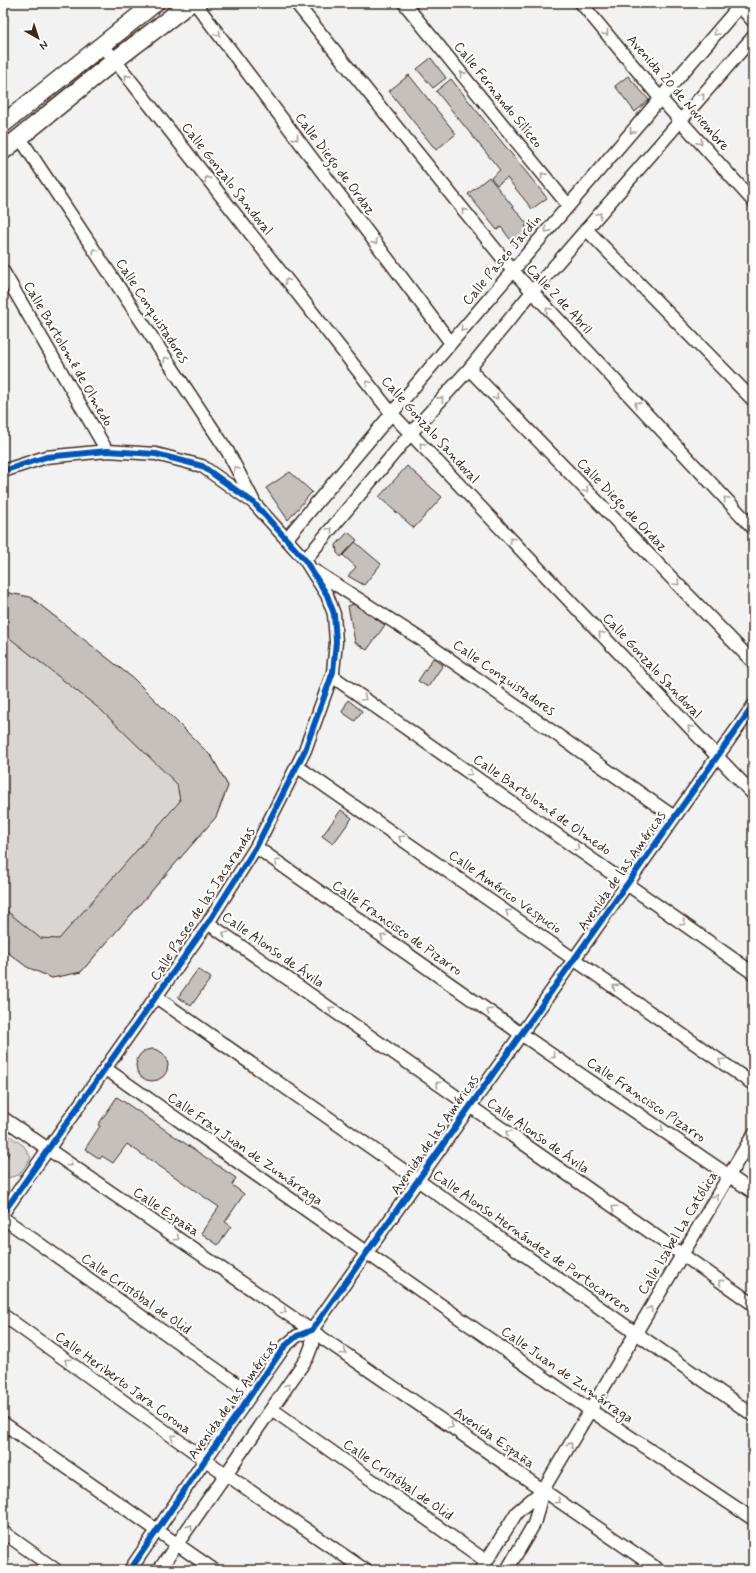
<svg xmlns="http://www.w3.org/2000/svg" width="756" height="1573" font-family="Mynerve,sans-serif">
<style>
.green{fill:#d8d5d2;stroke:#8a8078}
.building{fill:#c6c0bd;stroke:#3b2a1e}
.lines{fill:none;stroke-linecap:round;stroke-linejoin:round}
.street-casing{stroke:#3b2a1e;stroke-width:15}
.secondary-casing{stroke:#3b2a1e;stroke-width:20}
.street{stroke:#fff;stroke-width:12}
.secondary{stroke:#fff;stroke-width:17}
.cycleway-casing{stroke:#fff;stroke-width:8}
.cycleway{stroke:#0057b8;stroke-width:6}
.oneway{stroke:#a79f9a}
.labels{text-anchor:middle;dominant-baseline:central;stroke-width:4;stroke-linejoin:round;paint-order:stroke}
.street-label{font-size:14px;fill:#3b2a1e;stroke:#fff}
</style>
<rect width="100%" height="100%" fill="#f3f2f2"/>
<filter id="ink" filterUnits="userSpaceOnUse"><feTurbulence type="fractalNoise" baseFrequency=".025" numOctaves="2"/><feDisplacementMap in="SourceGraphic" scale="8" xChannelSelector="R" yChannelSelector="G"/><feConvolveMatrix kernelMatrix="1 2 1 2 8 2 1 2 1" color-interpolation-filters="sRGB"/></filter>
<g filter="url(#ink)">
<path class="green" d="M 3,592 L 30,597 L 134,679 L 212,757 L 228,786 L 216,817 L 81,972 L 52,978 L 27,967 L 3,949 Z
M 3,1131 L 24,1146 L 31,1158 L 19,1175 L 3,1179 Z"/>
<path class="building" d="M 431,58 L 446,78 L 433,88 L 417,69 Z
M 409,75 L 456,134 L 436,150 L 389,91 Z
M 628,76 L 649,100 L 635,112 L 615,86 Z
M 451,79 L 547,198 L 532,209 L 507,178 L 497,185 L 491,178 L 500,170 L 436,91 Z
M 489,177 L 527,224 L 525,226 L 532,234 L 516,247 L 501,227 L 497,230 L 468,194 Z
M 407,466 L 442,497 L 414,528 L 379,497 Z
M 290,472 L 312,492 L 288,520 L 266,488 Z
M 348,532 L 357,540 L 341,557 L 337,553 L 336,545 Z
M 355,542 L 381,564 L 364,585 L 348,576 L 356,567 L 343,555 Z
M 3,592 L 30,597 L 134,679 L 212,757 L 228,786 L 216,817 L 81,972 L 52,978 L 27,967 L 3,949 L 3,908 L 40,938 L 59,939 L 180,801 L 177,784 L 101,710 L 7,636 L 3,637 Z
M 354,604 L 385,625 L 367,650 L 355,642 L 348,606 Z
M 433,658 L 443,665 L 428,687 L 418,681 Z
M 348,700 L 362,711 L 355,721 L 342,712 Z
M 341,810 L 352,818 L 333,844 L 322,836 Z
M 198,969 L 211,978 L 191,1006 L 178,997 Z
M136 1065a16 16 0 1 1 32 0a16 16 0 1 1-32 0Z
M 117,1097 L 236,1178 L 232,1185 L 244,1194 L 225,1222 L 231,1226 L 218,1245 L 201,1233 L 219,1207 L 127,1144 L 113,1163 L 102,1156 L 100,1159 L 85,1149 L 100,1126 L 98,1125 Z
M 3,1147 L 10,1152 L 3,1161 Z"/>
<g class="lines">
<g class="street-casing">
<path id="street" d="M 195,3 L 451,343
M 296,3 L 513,271 L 753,528
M 404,3 L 568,205
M 581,3 L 660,98 L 753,201
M 737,3 L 753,21
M 102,44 L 392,414 L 753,794
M 20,138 L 228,452 L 253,500
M 586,229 L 753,400
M 3,271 L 107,451
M 469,369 L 753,662
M 3,471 L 46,457 L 107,451 L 156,454 L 202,466 L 254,503 L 305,560 L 327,595 L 334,614 L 336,642 L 333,672 L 305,750 L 256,847 L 208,923 L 3,1213
M 287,538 L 451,343 L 742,3
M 305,560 L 411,433 L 469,369 L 532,292 L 753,37
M 315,571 L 422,640 L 674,817
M 332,676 L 753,973
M 298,767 L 753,1084
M 256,847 L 521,1034 L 753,1192
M 208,923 L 753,1304
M 156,997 L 753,1415
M 106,1069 L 590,1410 L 753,1519
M 3,1118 L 659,1570
M 3,1218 L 251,1394
M 3,1315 L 214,1466 L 365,1570
M 273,1410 L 486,1561
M 3,1423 L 214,1570
M 3,1532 L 56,1570
M 130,1570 L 205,1460 L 285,1346 L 297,1336 L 312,1330 L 753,706
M 159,1570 L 307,1358 L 312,1345 L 312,1330
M 481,1570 L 517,1512 L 543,1490
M 507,1570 L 534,1524 L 543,1490 L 753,1135"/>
</g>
<g class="secondary-casing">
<path id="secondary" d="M 3,124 L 155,3
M 3,151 L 114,61 L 190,3"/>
</g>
<use href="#street" class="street"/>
<use href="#secondary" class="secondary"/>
<g class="cycleway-casing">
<path id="cycleway" d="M 3,471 L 46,457 L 107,451 L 156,454 L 202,466 L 254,503 L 305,560 L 327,595 L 334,614 L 336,642 L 333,672 L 305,750 L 256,847 L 208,923 L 3,1213
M 130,1570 L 205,1460 L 285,1346 L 297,1336 L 312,1330 L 753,706"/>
</g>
<use href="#cycleway" class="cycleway"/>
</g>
<defs><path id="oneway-chevron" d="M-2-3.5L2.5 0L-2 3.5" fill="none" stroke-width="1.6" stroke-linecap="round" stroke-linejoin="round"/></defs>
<g class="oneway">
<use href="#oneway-chevron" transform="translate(606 33) rotate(50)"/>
<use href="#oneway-chevron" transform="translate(716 33) rotate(130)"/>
<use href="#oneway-chevron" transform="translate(218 34) rotate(53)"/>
<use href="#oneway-chevron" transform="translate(462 74) rotate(-129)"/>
<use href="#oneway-chevron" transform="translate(127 77) rotate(-128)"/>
<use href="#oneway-chevron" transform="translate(702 96) rotate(-49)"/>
<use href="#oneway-chevron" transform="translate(632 131) rotate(131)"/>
<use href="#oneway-chevron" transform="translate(296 138) rotate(53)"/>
<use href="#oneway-chevron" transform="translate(700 142) rotate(48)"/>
<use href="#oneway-chevron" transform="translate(543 175) rotate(-129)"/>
<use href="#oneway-chevron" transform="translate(207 179) rotate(-128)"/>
<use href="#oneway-chevron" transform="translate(464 211) rotate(-129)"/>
<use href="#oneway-chevron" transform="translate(599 215) rotate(-49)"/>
<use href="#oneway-chevron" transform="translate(547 230) rotate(130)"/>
<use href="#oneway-chevron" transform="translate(375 242) rotate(53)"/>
<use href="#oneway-chevron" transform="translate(95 251) rotate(-123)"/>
<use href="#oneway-chevron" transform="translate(287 281) rotate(-128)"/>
<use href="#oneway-chevron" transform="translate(548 310) rotate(-133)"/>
<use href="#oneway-chevron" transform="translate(463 329) rotate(131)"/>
<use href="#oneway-chevron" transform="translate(166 359) rotate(-123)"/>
<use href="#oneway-chevron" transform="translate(368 383) rotate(-128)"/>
<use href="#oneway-chevron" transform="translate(496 397) rotate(46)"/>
<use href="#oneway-chevron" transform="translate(441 399) rotate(-48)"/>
<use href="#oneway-chevron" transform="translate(637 404) rotate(-133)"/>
<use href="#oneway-chevron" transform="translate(422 445) rotate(-133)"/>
<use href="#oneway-chevron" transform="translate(236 469) rotate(-117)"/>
<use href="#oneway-chevron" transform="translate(586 490) rotate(46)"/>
<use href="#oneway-chevron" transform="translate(726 499) rotate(-133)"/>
<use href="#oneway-chevron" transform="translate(330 530) rotate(-50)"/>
<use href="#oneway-chevron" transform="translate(512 540) rotate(-133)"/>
<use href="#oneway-chevron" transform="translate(677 583) rotate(46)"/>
<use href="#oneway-chevron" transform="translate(601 634) rotate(-133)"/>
<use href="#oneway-chevron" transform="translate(364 698) rotate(35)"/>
<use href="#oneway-chevron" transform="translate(690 728) rotate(-133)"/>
<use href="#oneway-chevron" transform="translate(470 773) rotate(35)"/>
<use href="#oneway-chevron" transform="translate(401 838) rotate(-145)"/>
<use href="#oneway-chevron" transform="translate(577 848) rotate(35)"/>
<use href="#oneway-chevron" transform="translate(277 862) rotate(-145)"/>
<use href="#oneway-chevron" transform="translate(508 912) rotate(-145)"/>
<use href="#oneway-chevron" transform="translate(683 923) rotate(35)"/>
<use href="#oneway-chevron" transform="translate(225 934) rotate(-145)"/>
<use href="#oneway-chevron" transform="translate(383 937) rotate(-145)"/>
<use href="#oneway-chevron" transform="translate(615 987) rotate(-145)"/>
<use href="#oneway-chevron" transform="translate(331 1009) rotate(-145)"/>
<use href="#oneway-chevron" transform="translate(489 1011) rotate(-145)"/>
<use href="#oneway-chevron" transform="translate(553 1056) rotate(34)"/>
<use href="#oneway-chevron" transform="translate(721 1061) rotate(-145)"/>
<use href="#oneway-chevron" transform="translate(438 1084) rotate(-145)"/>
<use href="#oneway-chevron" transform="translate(661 1129) rotate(34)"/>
<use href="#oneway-chevron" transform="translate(508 1133) rotate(-145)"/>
<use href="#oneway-chevron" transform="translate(70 1164) rotate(34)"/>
<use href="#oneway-chevron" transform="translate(716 1197) rotate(-59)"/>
<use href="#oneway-chevron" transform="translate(614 1208) rotate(-145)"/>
<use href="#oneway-chevron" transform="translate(177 1238) rotate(34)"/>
<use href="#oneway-chevron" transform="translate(721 1282) rotate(-145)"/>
<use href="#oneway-chevron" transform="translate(650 1309) rotate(-59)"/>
<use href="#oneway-chevron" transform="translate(284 1311) rotate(34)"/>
<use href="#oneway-chevron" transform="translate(344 1352) rotate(35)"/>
<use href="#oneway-chevron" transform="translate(67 1361) rotate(-144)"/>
<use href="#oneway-chevron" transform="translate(288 1386) rotate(-56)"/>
<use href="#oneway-chevron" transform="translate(451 1426) rotate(35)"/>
<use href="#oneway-chevron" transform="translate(173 1437) rotate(-144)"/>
<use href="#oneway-chevron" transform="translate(570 1445) rotate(-59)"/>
<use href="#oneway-chevron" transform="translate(558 1501) rotate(34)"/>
<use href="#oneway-chevron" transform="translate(190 1527) rotate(-55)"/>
</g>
</g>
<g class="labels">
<g class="street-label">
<text transform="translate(678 93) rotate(49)">Avenida 20 de Noviembre</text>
<text transform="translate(498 95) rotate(51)">Calle Fernando Silíceo</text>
<text transform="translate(335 164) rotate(53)">Calle Diego de Ordaz</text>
<text transform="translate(227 179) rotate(52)">Calle Gonzalo Sandoval</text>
<text transform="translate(502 260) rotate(-50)">Calle Paseo Jardín</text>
<text transform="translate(559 299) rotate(47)">Calle 2 de Abril</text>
<text transform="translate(152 311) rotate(57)">Calle Conquistadores</text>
<text transform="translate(68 354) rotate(60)">Calle Bartolomé de Olmedo</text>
<text transform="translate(430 430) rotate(48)">Calle Gonzalo Sandoval</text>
<text transform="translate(622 505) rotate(46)">Calle Diego de Ordaz</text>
<text transform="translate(652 666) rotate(47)">Calle Gonzalo Sandoval</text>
<text transform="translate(504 678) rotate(35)">Calle Conquistadores</text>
<text transform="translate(542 805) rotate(35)">Calle Bartolomé de Olmedo</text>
<text transform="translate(622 871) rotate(-55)">Avenida de las Américas</text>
<text transform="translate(505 892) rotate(35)">Calle Américo Vespucio</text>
<text transform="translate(203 904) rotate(-57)">Calle Paseo de las Jacarandas</text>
<text transform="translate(397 928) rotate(35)">Calle Francisco de Pizarro</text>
<text transform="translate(273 950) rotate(35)">Calle Alonso de Ávila</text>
<text transform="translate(646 1100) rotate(34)">Calle Francisco Pizarro</text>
<text transform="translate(435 1135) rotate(-55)">Avenida de las Américas</text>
<text transform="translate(538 1136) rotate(35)">Calle Alonso de Ávila</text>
<text transform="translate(245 1149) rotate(35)">Calle Fray Juan de Zumárraga</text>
<text transform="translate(166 1212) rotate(34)">Calle España</text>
<text transform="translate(678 1233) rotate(-59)">Calle Isabel La Católica</text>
<text transform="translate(532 1242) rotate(35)">Calle Alonso Hernández de Portocarrero</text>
<text transform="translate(136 1294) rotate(35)">Calle Cristóbal de Olid</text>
<text transform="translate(567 1375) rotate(35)">Calle Juan de Zumárraga</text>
<text transform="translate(123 1383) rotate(36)">Calle Heriberto Jara Corona</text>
<text transform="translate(233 1400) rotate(-54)">Avenida de las Américas</text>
<text transform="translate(494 1438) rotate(35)">Avenida España</text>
<text transform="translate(398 1480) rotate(35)">Calle Cristóbal de Olid</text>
</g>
</g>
<rect width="756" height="1573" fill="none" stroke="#fff" stroke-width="16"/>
<rect x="8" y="8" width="740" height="1557" fill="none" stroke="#3b2a1e" stroke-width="1.5" filter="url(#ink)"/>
<g transform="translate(38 38) rotate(141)" stroke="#ffffff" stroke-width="3" paint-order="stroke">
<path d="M0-3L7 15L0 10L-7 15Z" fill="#3b2a1e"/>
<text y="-6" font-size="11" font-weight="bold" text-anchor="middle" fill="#3b2a1e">N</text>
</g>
</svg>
